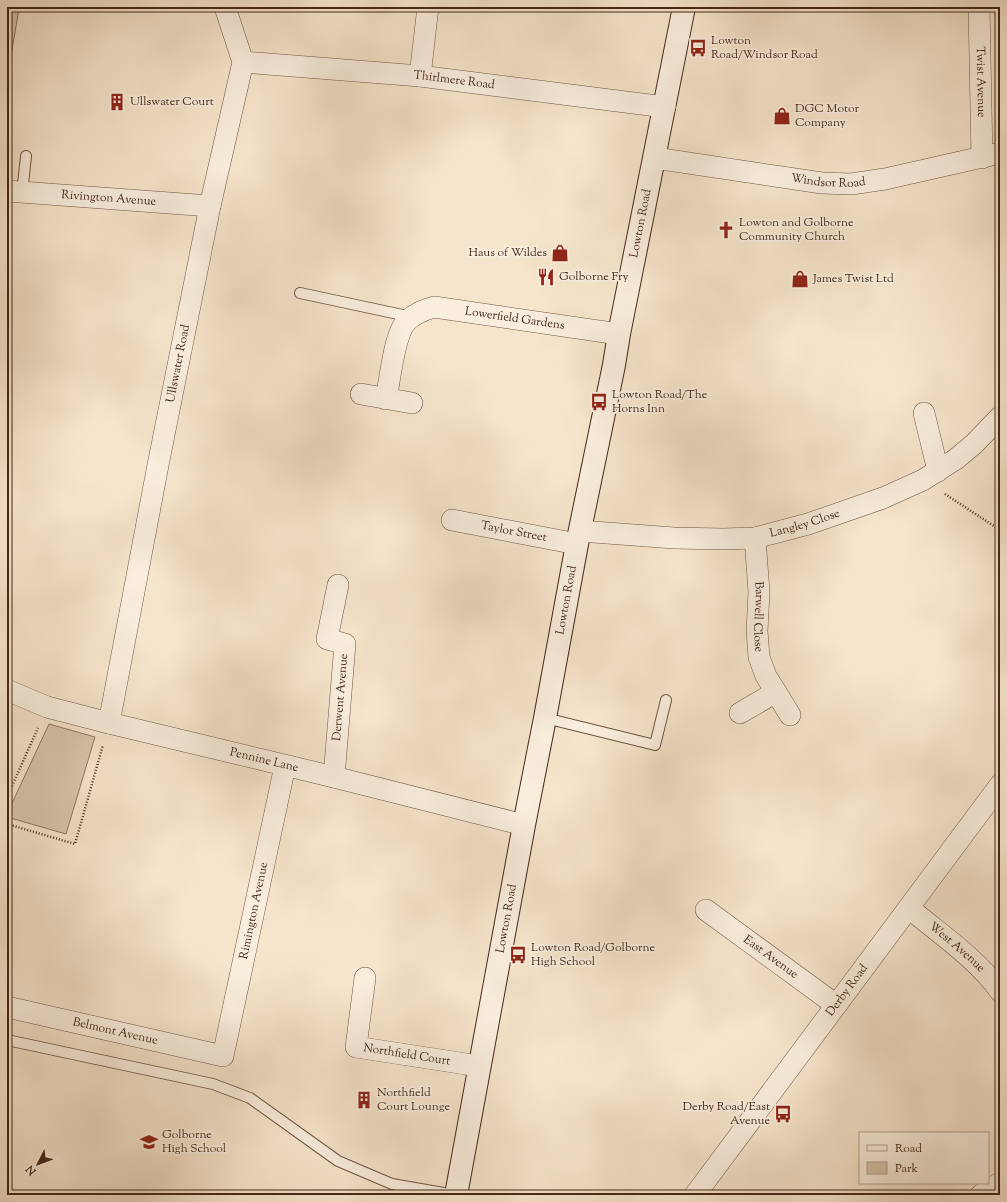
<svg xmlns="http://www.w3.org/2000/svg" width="1007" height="1202" font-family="'Sorts Mill Goudy',serif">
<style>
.green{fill:#d8c5ad;stroke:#8e7662}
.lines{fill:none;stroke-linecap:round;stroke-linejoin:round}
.service-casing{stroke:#705644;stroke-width:12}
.minor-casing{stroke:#705644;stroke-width:22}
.secondary-casing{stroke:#432717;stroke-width:24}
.path{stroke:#432717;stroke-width:2.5;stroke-dasharray:1 2;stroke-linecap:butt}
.service{stroke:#f9eede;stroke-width:10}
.minor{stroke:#f9eede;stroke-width:21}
.secondary{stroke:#f9eede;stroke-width:22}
.labels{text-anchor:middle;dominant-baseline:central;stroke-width:3.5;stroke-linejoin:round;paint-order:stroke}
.poi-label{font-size:12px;fill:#432717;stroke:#f9eede;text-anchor:start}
.street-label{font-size:12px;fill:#432717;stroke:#f9eede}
</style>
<rect width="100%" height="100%" fill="#f6e5cc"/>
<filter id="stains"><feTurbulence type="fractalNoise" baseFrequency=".005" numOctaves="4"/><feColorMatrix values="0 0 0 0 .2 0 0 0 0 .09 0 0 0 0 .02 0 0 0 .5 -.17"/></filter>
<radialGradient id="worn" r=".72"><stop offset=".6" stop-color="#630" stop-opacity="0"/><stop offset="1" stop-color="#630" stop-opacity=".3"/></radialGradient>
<path class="green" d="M 7,8 L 19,9 L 7,79 Z
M 49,724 L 95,737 L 66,834 L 7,817 L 7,814 Z"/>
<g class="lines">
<g class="service-casing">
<path id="service" d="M 22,193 L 26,156
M 300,293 L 412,317
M 545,718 L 655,745 L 666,700
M 7,1040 L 213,1084 L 250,1098 L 338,1161 L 392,1184 L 455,1195"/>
</g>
<g class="minor-casing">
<g id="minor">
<path id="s1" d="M 979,7 L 982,158"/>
<path id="s2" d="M 243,62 L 420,76 L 665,107"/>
<path d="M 420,76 L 428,7"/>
<path id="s3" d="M 655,158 L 822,183 L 851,184 L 885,179 L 1000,153"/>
<path id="s4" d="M 7,191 L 210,206"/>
<path d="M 361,394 L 412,403"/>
<path id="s5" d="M 386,399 C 390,381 394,333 407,321 C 415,313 424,310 434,307 L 619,334"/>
<path d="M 924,413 L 938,471"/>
<path id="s6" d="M 452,520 L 577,544"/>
<path id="s7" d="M 580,531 L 674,538 L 723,539 L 755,538 L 808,524 L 883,498 L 923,480 L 956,459 L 974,444 L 1000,417"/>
<path id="s8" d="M 755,538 L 759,592 L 757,631 L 759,657 L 766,676 L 776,692"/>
<path id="s9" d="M 7,690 L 47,707 L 109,723 L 334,777 L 524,825"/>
<path d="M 740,713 L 776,692 L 790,715"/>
<path id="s10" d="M 109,723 L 159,460 L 210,206 L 243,62 L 225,7"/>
<path id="s11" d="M 334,777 L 345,644 L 327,639 L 338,585"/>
<path id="s12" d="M 909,908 C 940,934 976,958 1000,991"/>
<path id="s13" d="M 706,910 L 836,1005"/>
<path id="s14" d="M 365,978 L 356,1047 L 479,1066"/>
<path id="s15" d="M 7,1007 L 223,1056 L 285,766"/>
<path id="s16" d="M 695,1195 L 1000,785"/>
<path d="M 981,1195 L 1000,1183"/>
</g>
</g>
<g class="secondary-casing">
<g id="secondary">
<path id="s17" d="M 456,1195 L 524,825 L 545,718 L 577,544 L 614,365 L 619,334 L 684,7"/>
</g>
</g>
<path class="path" d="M 945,494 L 1000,530
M 7,797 L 38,728
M 7,824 L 75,844 L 103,745"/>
<use href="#service" class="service"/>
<use href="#minor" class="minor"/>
<use href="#secondary" class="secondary"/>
</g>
<defs>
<g id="bus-bare" transform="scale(1.38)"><path d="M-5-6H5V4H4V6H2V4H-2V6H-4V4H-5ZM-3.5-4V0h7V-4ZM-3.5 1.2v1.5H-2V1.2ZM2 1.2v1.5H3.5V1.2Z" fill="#8f2418" stroke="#f9eede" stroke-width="2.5" paint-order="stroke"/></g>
<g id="building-bare" transform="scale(1.38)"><path d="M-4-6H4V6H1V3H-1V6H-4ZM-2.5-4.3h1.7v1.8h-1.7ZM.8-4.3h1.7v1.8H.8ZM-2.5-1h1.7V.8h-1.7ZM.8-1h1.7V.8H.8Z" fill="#8f2418" stroke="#f9eede" stroke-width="2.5" paint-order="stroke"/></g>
<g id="shop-bare" transform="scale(1.38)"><path d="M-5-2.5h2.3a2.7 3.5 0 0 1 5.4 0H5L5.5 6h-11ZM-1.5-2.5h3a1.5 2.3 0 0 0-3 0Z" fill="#8f2418" stroke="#f9eede" stroke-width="2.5" paint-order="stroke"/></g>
<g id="church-bare" transform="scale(1.38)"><path d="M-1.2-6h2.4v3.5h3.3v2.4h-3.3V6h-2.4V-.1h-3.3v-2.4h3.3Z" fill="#8f2418" stroke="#f9eede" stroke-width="2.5" paint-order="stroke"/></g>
<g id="restaurant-bare" transform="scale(1.38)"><path d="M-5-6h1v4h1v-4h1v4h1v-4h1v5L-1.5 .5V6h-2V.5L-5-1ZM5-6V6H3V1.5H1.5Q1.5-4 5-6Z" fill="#8f2418" stroke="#f9eede" stroke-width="2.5" paint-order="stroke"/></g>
<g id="school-bare" transform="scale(1.38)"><path d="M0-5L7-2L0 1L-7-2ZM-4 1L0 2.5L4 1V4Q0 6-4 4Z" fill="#8f2418" stroke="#f9eede" stroke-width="2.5" paint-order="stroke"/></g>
</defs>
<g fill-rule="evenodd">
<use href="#bus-bare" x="698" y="48"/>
<use href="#building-bare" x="117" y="102"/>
<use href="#shop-bare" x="782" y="116"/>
<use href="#church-bare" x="726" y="230"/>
<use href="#shop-bare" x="560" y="253"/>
<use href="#restaurant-bare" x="546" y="277"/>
<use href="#shop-bare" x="800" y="279"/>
<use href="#bus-bare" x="599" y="402"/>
<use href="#bus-bare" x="518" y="955"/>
<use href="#building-bare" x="364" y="1100"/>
<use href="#bus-bare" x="783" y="1114"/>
<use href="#school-bare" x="149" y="1142"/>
</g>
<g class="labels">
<g class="poi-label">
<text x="711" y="41">Lowton<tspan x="711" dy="14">Road/Windsor Road</tspan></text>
<text x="130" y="102">Ullswater Court</text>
<text x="795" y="109">DGC Motor<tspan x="795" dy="14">Company</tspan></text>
<text x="739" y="223">Lowton and Golborne<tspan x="739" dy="14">Community Church</tspan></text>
<text x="547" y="253" text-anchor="end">Haus of Wildes</text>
<text x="559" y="277">Golborne Fry</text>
<text x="813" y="279">James Twist Ltd</text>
<text x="612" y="395">Lowton Road/The<tspan x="612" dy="14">Horns Inn</tspan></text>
<text x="531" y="948">Lowton Road/Golborne<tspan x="531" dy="14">High School</tspan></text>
<text x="377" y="1093">Northfield<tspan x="377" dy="14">Court Lounge</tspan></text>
<text x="770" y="1107" text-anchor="end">Derby Road/East<tspan x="770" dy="14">Avenue</tspan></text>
<text x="162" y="1135">Golborne<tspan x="162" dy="14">High School</tspan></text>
</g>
<g class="street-label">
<text stroke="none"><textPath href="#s2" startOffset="212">Thirlmere Road</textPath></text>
<text stroke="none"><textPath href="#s1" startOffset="75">Twist Avenue</textPath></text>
<text stroke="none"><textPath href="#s3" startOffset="175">Windsor Road</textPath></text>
<text stroke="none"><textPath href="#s4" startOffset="102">Rivington Avenue</textPath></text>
<text stroke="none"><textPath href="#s17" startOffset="989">Lowton Road</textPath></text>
<text stroke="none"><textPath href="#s5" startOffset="194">Lowerfield Gardens</textPath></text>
<text stroke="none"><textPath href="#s10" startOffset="366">Ullswater Road</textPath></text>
<text stroke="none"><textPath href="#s7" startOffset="227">Langley Close</textPath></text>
<text stroke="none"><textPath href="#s6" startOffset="63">Taylor Street</textPath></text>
<text stroke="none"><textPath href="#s17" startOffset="605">Lowton Road</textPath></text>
<text stroke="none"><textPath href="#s8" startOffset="79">Barwell Close</textPath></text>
<text stroke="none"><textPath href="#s11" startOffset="80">Derwent Avenue</textPath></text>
<text stroke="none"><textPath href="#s9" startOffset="267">Pennine Lane</textPath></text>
<text stroke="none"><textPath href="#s15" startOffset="370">Rimington Avenue</textPath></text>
<text stroke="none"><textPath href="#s17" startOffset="281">Lowton Road</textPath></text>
<text stroke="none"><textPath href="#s12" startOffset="62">West Avenue</textPath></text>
<text stroke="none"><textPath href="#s13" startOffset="80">East Avenue</textPath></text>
<text stroke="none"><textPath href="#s16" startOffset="255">Derby Road</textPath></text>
<text stroke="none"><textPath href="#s15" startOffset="111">Belmont Avenue</textPath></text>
<text stroke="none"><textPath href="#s14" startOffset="121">Northfield Court</textPath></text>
</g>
</g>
<rect width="1007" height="1202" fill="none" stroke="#f6e5cc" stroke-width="24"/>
<rect x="8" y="8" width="991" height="1186" fill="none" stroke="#432717" stroke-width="2"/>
<rect x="12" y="12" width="983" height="1178" fill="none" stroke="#432717"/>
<rect x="859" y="1132" width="130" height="52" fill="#f9eede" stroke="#b09e8e"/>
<rect x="867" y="1145" width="20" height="6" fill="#f9eede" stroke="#b09e8e"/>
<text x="895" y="1152" font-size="12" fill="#432717">Road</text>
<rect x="867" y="1162" width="20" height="12" fill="#d8c5ad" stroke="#b09e8e"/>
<text x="895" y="1172" font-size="12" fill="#432717">Park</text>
<g transform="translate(38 1164) rotate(228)" stroke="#f9eede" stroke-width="3" paint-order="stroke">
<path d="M0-3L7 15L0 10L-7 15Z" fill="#432717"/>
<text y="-6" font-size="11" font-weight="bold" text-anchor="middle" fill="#432717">N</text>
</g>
<rect width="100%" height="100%" filter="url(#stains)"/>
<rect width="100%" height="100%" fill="url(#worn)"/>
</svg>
